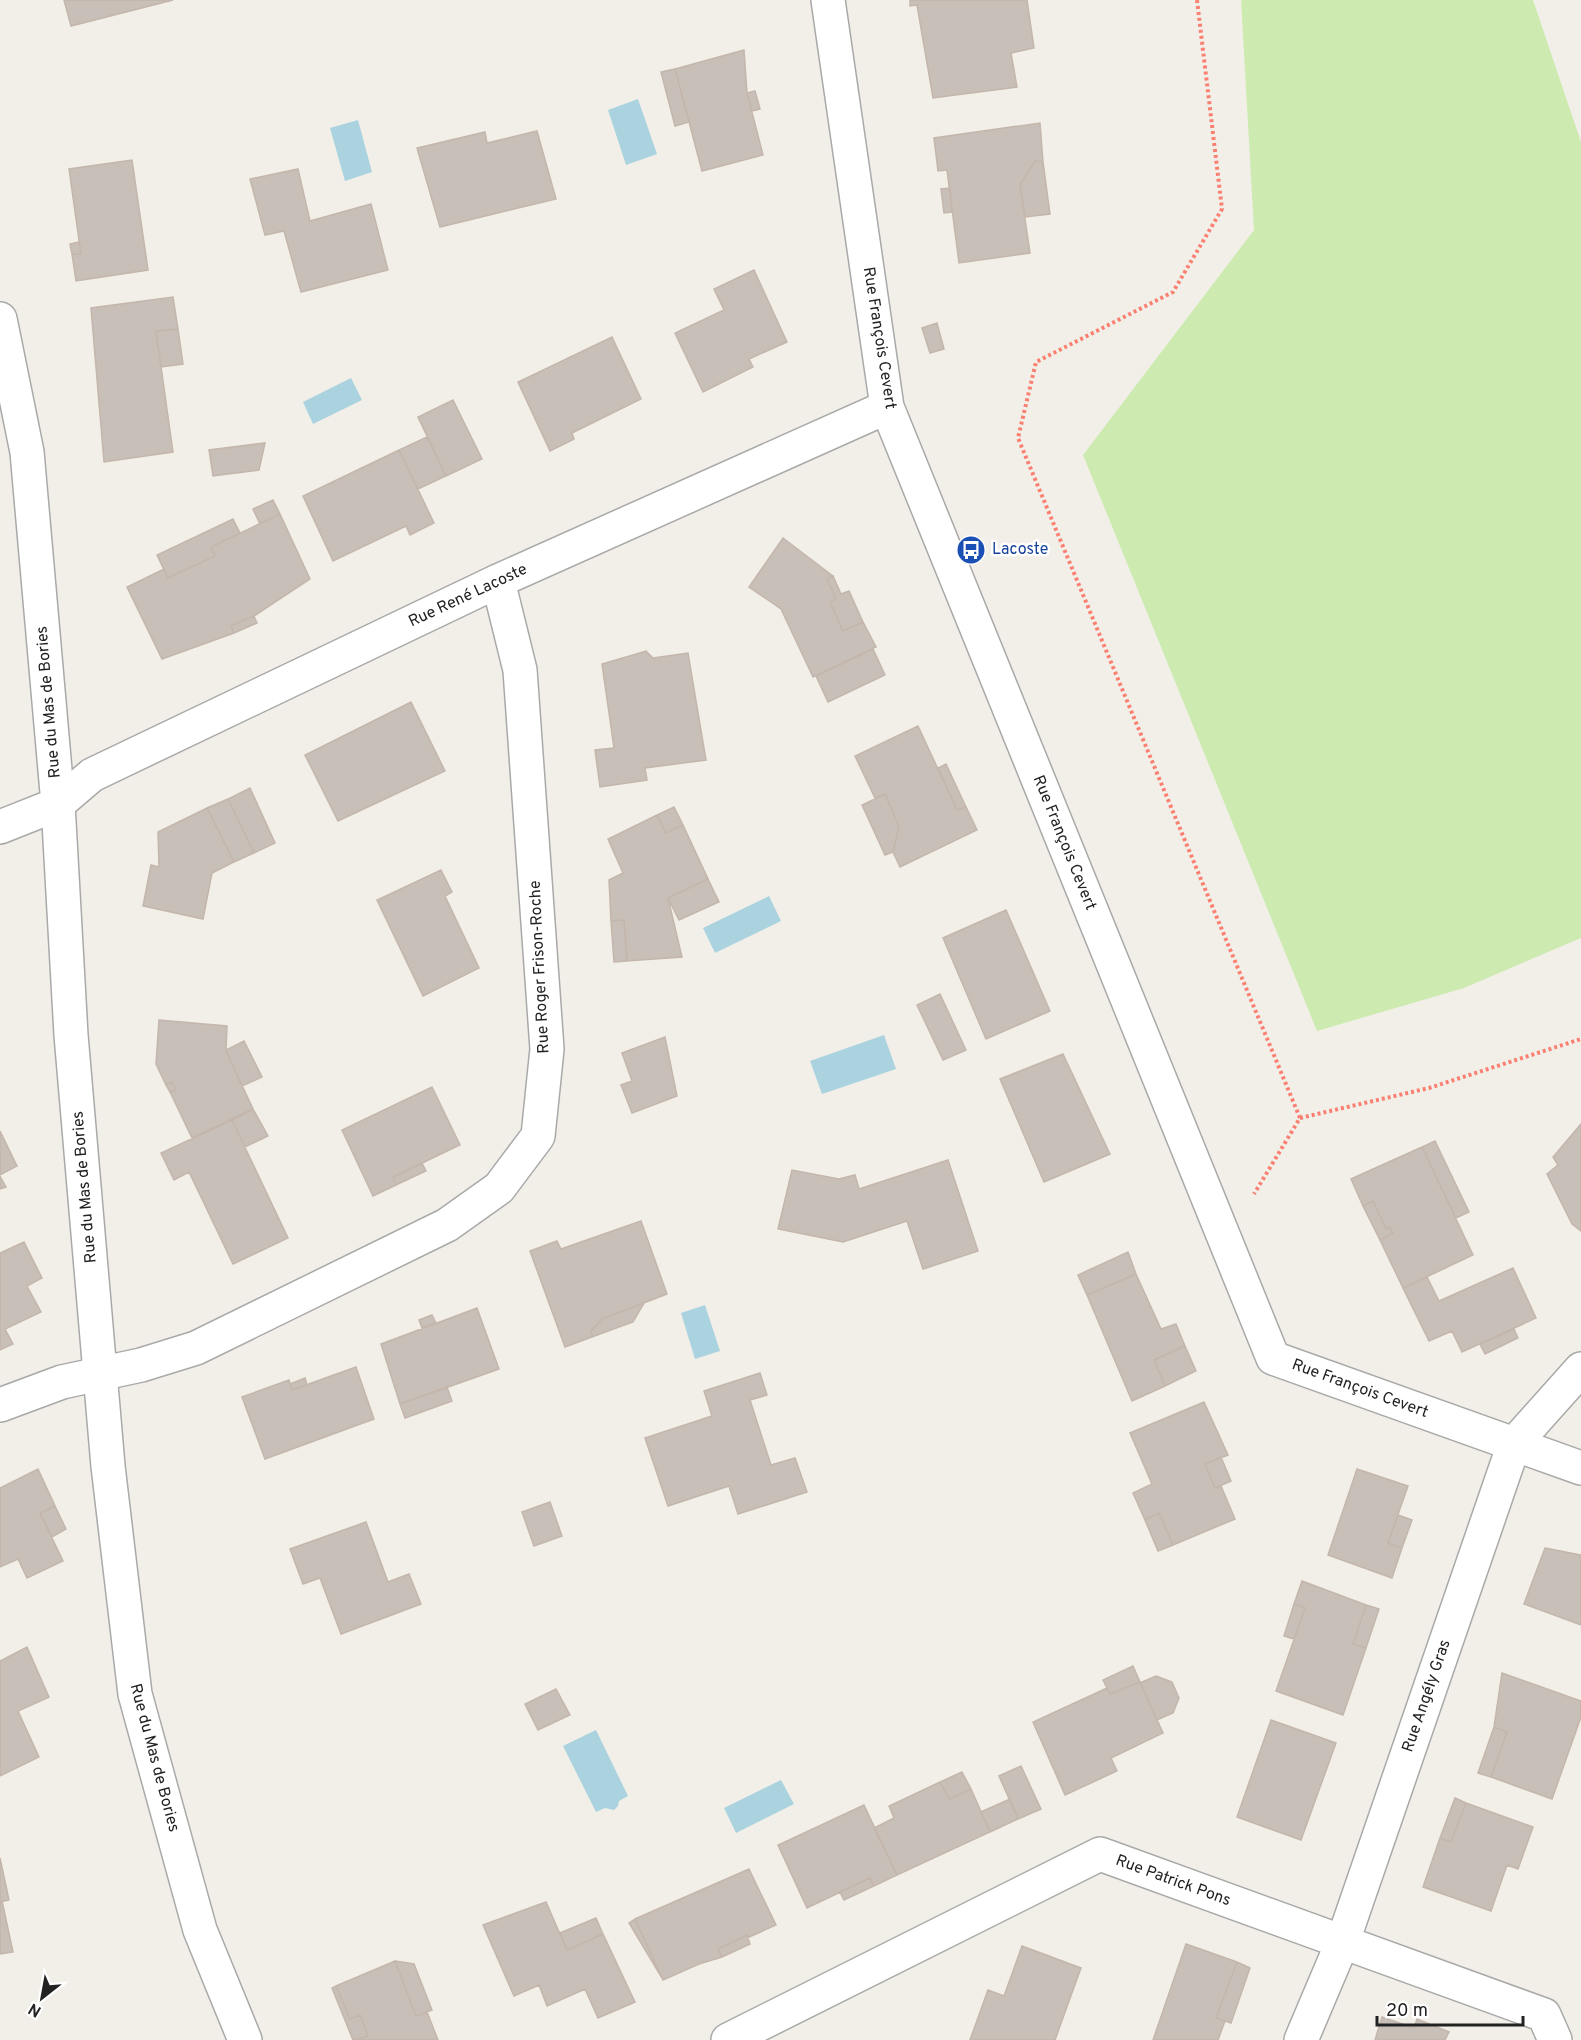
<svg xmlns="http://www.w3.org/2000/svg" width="1581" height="2040" font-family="Overpass,sans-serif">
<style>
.grass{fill:#cdebb0}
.water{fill:#aad3df}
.building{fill:#c7bfb8;stroke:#c4b6ab;stroke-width:1.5}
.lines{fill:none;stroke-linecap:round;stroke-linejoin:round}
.street-casing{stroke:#a9a9a9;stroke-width:36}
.path{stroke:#fa8072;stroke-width:4;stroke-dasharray:3 3;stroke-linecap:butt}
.street{stroke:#fff;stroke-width:33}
.labels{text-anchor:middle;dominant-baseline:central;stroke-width:5;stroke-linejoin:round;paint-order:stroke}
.street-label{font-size:16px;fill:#222;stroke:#fff}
.transit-label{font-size:16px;fill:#164399;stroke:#fff;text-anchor:start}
</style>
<rect width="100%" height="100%" fill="#f2efe9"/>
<path class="grass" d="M 1241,0 L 1533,0 L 1581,142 L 1581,938 L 1464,988 L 1317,1031 L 1083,455 L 1254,230 Z"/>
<path class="water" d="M 638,99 L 657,154 L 626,165 L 608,110 Z
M 358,120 L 372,172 L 345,181 L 330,128 Z
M 351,378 L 362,400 L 313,424 L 303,402 Z
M 769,896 L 781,921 L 715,953 L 703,928 Z
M 884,1035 L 896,1069 L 822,1094 L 810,1061 Z
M 705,1305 L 720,1351 L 695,1359 L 681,1313 Z
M 596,1730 L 628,1796 L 619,1801 L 618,1806 L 614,1810 L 605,1808 L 596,1812 L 563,1746 Z
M 781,1780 L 794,1804 L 736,1833 L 724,1808 Z"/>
<path class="building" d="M 64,0 L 173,0 L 71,26 Z
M 910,0 L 1027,0 L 1034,48 L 1011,53 L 1017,87 L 933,98 L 917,5 L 910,6 Z
M 744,50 L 747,93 L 763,155 L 702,171 L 675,69 Z
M 675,69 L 689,122 L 675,126 L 661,72 Z
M 755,91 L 760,109 L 752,111 L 747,93 Z
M 1040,123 L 1043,162 L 1035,161 L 1020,185 L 1030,253 L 959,263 L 947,170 L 938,171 L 934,138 Z
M 537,131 L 556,199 L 440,227 L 417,148 L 485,132 L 487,143 Z
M 132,160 L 148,270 L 76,281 L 72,254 L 81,254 L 69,169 Z
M 1035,161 L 1043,162 L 1050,214 L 1025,217 L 1020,185 Z
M 298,169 L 310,221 L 371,204 L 388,270 L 301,292 L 284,231 L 265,235 L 250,179 Z
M 950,188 L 952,212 L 944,213 L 941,189 Z
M 79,242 L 81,254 L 72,254 L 70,244 Z
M 754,270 L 787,342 L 749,359 L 753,367 L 703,392 L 675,333 L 724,310 L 714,289 Z
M 173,297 L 178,329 L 156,331 L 173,452 L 104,462 L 91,308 Z
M 937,323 L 944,349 L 930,353 L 922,328 Z
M 178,329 L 183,364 L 161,367 L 156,331 Z
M 612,337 L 641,399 L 572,433 L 574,439 L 550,451 L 518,382 Z
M 453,400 L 482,459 L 446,476 L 418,417 Z
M 427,437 L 446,476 L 418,489 L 399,450 Z
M 265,443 L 259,470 L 213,476 L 209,450 Z
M 399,450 L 434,523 L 410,535 L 406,526 L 333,561 L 303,496 Z
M 273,500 L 280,514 L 260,524 L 253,509 Z
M 280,514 L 310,579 L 254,616 L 231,626 L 234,633 L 162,659 L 127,587 L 164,569 L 168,578 L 215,556 L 211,547 Z
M 233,519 L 240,533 L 211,547 L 215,556 L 168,578 L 157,555 Z
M 783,538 L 833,576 L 827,579 L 836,599 L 830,602 L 843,631 L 863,622 L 876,647 L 813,677 L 781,609 L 749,587 Z
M 833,576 L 841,594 L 849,591 L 863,622 L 843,631 L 830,602 L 836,599 L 827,579 Z
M 254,616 L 257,623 L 234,633 L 231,626 Z
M 873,649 L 885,675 L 828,702 L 816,676 Z
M 646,651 L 653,658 L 688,653 L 706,760 L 645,768 L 647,780 L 600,787 L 595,750 L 614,748 L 602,664 Z
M 411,702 L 445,771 L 338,821 L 305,755 Z
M 918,726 L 957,810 L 966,807 L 977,830 L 900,867 L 893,852 L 899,827 L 885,794 L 875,798 L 855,756 Z
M 946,764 L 966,807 L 957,810 L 938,768 Z
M 250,788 L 275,843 L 254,853 L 228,799 Z
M 885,794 L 899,827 L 893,852 L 885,855 L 862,805 Z
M 228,799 L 254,853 L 234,862 L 207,808 Z
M 674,807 L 683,825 L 666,833 L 657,815 Z
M 207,808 L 234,862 L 212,873 L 203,919 L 143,906 L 151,865 L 159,867 L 158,832 Z
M 657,815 L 666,833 L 683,825 L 708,879 L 668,898 L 682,957 L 627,961 L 624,920 L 611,921 L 609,880 L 623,873 L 608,839 Z
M 441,870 L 452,892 L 445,896 L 479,968 L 423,996 L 377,900 Z
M 708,879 L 719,902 L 679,920 L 668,898 Z
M 1006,910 L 1050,1011 L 986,1039 L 943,938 Z
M 624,920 L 627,961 L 614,962 L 611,921 Z
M 940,994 L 966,1050 L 943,1060 L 917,1005 Z
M 159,1020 L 227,1026 L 226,1051 L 253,1109 L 192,1138 L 170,1092 L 176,1090 L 172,1082 L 166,1085 L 156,1064 Z
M 665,1037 L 677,1096 L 632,1113 L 621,1085 L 632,1081 L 622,1053 Z
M 244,1041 L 262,1077 L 242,1086 L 226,1050 Z
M 1063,1054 L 1110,1154 L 1044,1182 L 1000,1079 Z
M 172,1082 L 176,1090 L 170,1092 L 166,1085 Z
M 432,1087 L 460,1145 L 393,1177 L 396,1185 L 373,1196 L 342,1130 Z
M 253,1109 L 268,1136 L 245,1147 L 232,1120 Z
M 232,1120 L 288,1238 L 233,1264 L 189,1172 L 174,1180 L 161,1153 Z
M 1581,1124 L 1581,1231 L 1572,1224 L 1547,1174 L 1558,1165 L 1553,1157 Z
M 0,1131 L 17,1166 L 0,1175 Z
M 1435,1141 L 1469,1212 L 1456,1218 L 1422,1147 Z
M 1422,1147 L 1473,1255 L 1403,1288 L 1380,1240 L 1393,1233 L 1389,1227 L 1386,1229 L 1373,1201 L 1363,1206 L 1351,1179 Z
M 948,1160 L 978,1251 L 923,1269 L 907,1221 L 843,1242 L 778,1229 L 792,1170 L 839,1179 L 855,1175 L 859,1189 Z
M 422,1163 L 426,1171 L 396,1185 L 393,1177 Z
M 0,1176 L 6,1187 L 0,1189 Z
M 1373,1201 L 1386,1229 L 1389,1227 L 1393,1233 L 1380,1240 L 1363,1206 Z
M 641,1221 L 667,1294 L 602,1319 L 591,1331 L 592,1337 L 565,1347 L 530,1251 L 557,1241 L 561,1249 Z
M 24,1242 L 42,1278 L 27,1286 L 41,1312 L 5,1329 L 13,1344 L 0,1350 L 0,1253 Z
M 1128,1252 L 1136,1274 L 1087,1295 L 1078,1275 Z
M 1513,1268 L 1536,1318 L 1462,1352 L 1452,1331 L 1429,1341 L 1403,1288 L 1427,1277 L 1439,1301 Z
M 1136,1274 L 1161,1329 L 1176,1324 L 1185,1346 L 1154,1360 L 1165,1386 L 1132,1401 L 1087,1295 Z
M 644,1303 L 633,1322 L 592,1337 L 591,1331 L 602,1319 Z
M 477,1308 L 499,1369 L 400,1404 L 381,1344 Z
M 432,1315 L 436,1323 L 422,1328 L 419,1320 Z
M 1514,1329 L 1518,1338 L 1485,1354 L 1480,1344 Z
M 1185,1346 L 1196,1371 L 1165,1386 L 1154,1360 Z
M 356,1367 L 374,1419 L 265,1459 L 242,1397 L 289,1380 L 292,1390 Z
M 760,1373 L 767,1395 L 750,1400 L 771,1465 L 795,1458 L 807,1492 L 738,1514 L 729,1486 L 668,1506 L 645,1438 L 712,1416 L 704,1391 Z
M 305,1378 L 307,1385 L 292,1390 L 290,1384 Z
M 447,1387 L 452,1401 L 405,1418 L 400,1404 Z
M 1204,1402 L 1228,1455 L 1205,1464 L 1215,1488 L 1221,1486 L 1235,1519 L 1173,1545 L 1159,1513 L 1145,1520 L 1133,1493 L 1152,1484 L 1130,1433 Z
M 1221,1457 L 1231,1481 L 1215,1488 L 1205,1464 Z
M 38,1469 L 55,1506 L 40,1513 L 63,1561 L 27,1578 L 18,1559 L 0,1567 L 0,1488 Z
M 1357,1469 L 1408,1486 L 1388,1543 L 1402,1548 L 1392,1578 L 1328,1555 Z
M 550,1502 L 562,1536 L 534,1546 L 522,1512 Z
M 55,1506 L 66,1529 L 52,1537 L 40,1513 Z
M 1159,1513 L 1173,1545 L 1158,1551 L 1145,1520 Z
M 1398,1515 L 1412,1520 L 1402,1548 L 1388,1543 Z
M 366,1522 L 388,1582 L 409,1574 L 421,1604 L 341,1634 L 320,1578 L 303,1584 L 290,1549 Z
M 1545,1548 L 1581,1555 L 1581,1625 L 1524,1604 Z
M 1302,1581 L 1366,1605 L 1353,1644 L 1366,1648 L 1343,1715 L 1276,1691 L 1305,1608 L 1294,1604 Z
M 1294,1604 L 1305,1608 L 1294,1639 L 1284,1636 Z
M 1366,1605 L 1379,1609 L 1366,1648 L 1353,1644 Z
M 27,1647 L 49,1697 L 18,1711 L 39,1757 L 0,1776 L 0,1661 Z
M 1133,1666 L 1140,1682 L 1110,1694 L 1103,1680 Z
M 1502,1673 L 1581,1701 L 1581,1717 L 1552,1799 L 1491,1777 L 1507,1732 L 1494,1727 Z
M 1156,1676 L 1172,1682 L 1179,1698 L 1173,1713 L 1157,1720 L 1140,1683 Z
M 1140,1682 L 1163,1733 L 1111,1758 L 1117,1771 L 1065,1795 L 1033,1722 L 1107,1688 L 1110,1694 Z
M 556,1689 L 570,1715 L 538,1730 L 525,1704 Z
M 1271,1720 L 1336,1743 L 1301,1840 L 1237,1817 Z
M 1494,1727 L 1507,1732 L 1491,1777 L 1478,1773 Z
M 1021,1766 L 1041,1809 L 1018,1819 L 999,1776 Z
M 962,1772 L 971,1789 L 949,1799 L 940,1782 Z
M 940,1782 L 949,1799 L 971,1789 L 990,1832 L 897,1875 L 874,1828 L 894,1818 L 889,1806 Z
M 1455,1798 L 1466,1803 L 1451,1842 L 1440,1838 Z
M 1010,1799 L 1018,1819 L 990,1832 L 981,1812 Z
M 1466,1803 L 1533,1827 L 1518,1869 L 1507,1865 L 1491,1911 L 1423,1887 L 1440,1838 L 1451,1842 Z
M 864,1805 L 897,1875 L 874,1886 L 870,1878 L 807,1908 L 778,1845 Z
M 0,1858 L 9,1900 L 0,1902 Z
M 749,1869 L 776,1925 L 747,1938 L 747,1935 L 718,1949 L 722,1957 L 699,1964 L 663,1980 L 635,1919 Z
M 870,1878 L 874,1886 L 844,1900 L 840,1892 Z
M 2,1901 L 13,1952 L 0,1954 L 0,1902 Z
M 546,1902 L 567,1950 L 603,1934 L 635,2002 L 598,2018 L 585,1989 L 547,2006 L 539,1985 L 514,1996 L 483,1925 Z
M 596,1918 L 603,1934 L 567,1950 L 560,1933 Z
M 635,1919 L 662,1978 L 629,1923 Z
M 747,1935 L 750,1944 L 722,1957 L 718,1949 Z
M 1186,1944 L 1237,1962 L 1216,2018 L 1225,2021 L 1218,2040 L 1153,2040 Z
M 1022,1946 L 1081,1968 L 1055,2040 L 970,2040 L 988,1990 L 1004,1996 Z
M 395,1961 L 416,2016 L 427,2012 L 438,2040 L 357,2040 L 368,2036 L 360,2015 L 350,2019 L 336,1986 Z
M 395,1961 L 414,1964 L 432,2010 L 416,2016 Z
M 1237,1962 L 1250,1968 L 1231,2023 L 1216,2018 Z
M 336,1986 L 350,2019 L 360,2015 L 368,2036 L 353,2040 L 332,1988 Z
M 1382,2017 L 1414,2028 L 1417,2019 L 1449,2032 L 1445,2040 L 1375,2040 Z"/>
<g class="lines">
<g class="street-casing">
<path id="street" d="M 828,0 L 887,407 L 1273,1358 L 1581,1468
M 0,319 L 27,452 L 58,804 L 71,1035 L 108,1466 L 135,1694 L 200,1930 L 245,2040
M 0,827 L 58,804 L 92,775 L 498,581 L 887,407
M 0,1405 L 62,1382 L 141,1365 L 196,1348 L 447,1225 L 499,1188 L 538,1136 L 547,1049 L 520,670 L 498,581
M 728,2040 L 1100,1854 L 1544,2015 L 1555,2040
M 1301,2040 L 1343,1941 L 1514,1444 L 1581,1369"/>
</g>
<path class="path" d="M 1197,0 L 1222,209 L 1173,292 L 1036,362 L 1018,438 L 1300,1118 L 1254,1194
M 1300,1118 L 1429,1088 L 1581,1039"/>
<use href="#street" class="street"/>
</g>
<defs>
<g id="bus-disc" transform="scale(1.5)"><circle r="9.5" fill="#1a4fb4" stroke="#fff"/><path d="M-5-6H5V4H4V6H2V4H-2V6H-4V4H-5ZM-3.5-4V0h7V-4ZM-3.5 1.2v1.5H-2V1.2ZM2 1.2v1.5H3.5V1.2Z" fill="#fff"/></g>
</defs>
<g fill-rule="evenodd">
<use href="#bus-disc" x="971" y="550"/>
</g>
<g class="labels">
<g class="street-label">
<text transform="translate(879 338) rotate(81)">Rue François Cevert</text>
<text transform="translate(468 596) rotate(-25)">Rue René Lacoste</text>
<text transform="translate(49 702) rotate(-95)">Rue du Mas de Bories</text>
<text transform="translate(1064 843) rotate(68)">Rue François Cevert</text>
<text transform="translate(540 967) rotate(-93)">Rue Roger Frison-Roche</text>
<text transform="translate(85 1187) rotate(-95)">Rue du Mas de Bories</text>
<text transform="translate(1360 1389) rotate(20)">Rue François Cevert</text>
<text transform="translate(1427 1696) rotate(-71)">Rue Angély Gras</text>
<text transform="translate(154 1758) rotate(75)">Rue du Mas de Bories</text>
<text transform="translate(1173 1881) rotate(20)">Rue Patrick Pons</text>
</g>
<g class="transit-label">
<text x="992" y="550">Lacoste</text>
</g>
</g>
<g transform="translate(42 1998) rotate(211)" stroke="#ffffff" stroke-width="4.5" paint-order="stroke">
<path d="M0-4.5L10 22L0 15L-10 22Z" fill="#222222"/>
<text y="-9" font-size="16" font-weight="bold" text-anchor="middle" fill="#222222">N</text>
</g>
<path d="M1377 2016v9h146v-9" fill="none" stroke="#222222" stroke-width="3"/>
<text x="1386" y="2016" font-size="18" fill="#222222" stroke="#ffffff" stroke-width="4.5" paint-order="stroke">20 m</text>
</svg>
